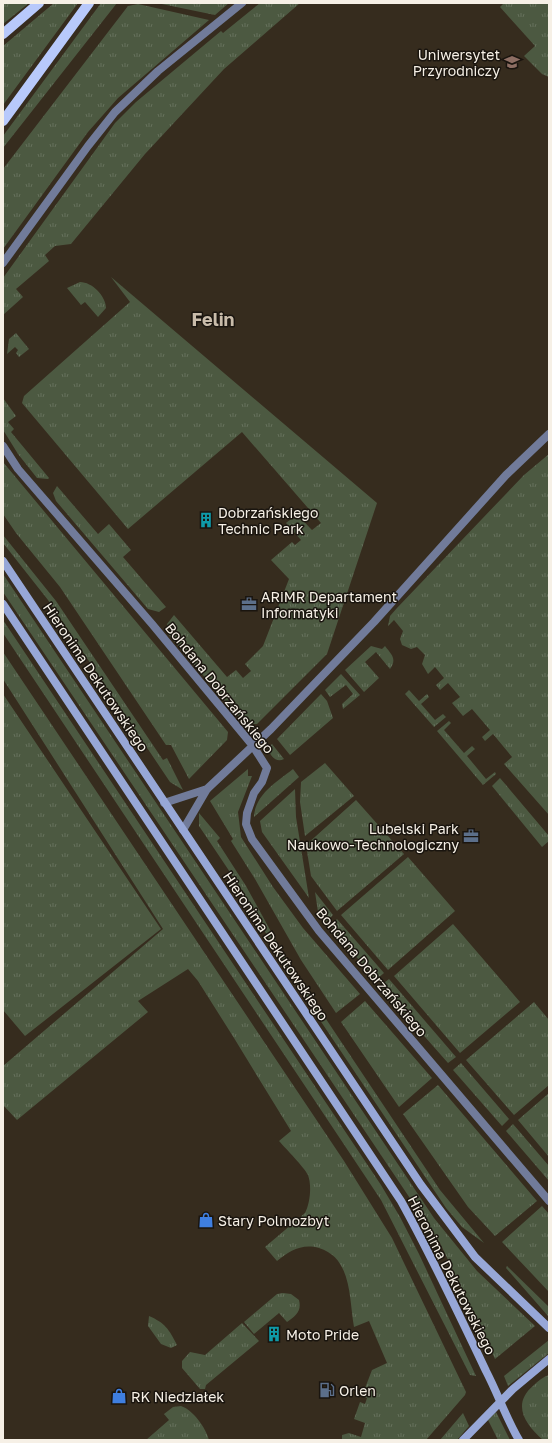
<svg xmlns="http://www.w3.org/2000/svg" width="552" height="1443" font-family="'Golos Text',sans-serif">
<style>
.grass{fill:url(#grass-tufts)}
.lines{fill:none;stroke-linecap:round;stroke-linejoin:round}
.street{stroke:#717b9a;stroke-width:8}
.secondary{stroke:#97a7d7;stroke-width:8}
.primary{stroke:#b8c9fb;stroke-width:10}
.labels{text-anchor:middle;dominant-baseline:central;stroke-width:3;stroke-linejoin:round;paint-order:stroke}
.poi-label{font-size:14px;fill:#f6f0e6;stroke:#1a150f;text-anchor:start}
.street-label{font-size:14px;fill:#f6f0e6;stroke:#1a150f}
.district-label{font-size:18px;font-weight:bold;fill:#c9bcaa;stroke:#1a150f}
</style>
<defs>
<pattern id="grass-tufts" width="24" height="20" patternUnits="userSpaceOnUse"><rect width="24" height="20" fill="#4c5941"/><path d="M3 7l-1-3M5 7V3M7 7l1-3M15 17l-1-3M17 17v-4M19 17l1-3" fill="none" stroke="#66715c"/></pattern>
</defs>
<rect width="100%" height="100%" fill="#362c1e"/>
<path class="grass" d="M 3,3 L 29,3 L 3,24 Z
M 54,3 L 78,3 L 3,105 L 3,46 Z
M 101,3 L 117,3 L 3,148 L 3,136 Z
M 157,3 L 229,3 L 215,15 Z
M 260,3 L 300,3 L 224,69 L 145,154 L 71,244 L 55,246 L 45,255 L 49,261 L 16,289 L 23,297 L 3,315 L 3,278 L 115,123 L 136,102 L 221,31 L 223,33 Z
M 504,3 L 549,3 L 549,77 L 542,74 L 524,56 L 535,46 L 500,7 Z
M 138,4 L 209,20 L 118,98 L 88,132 L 3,249 L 3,169 L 128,6 Z
M 111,277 L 377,503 L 327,654 L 257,724 L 251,724 L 246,719 L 242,721 L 168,634 L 167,624 L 174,615 L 227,677 L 236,670 L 243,678 L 251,671 L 245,664 L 263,646 L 289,579 L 271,560 L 292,542 L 295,545 L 301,540 L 286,523 C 298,513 303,521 312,530 L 321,523 L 242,432 L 128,529 L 22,403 L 24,396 L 130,302 Z
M 80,282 C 92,282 106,296 106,308 L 98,317 L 85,302 L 81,305 L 67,288 Z
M 16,333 L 29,349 L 19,357 L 16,353 L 18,350 L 15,347 L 7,354 L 9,339 Z
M 3,398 L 16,416 L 8,422 L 14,429 L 11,432 L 49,478 L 48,479 L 37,478 L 18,454 L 5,433 L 3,430 Z
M 549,454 L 549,815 L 504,764 L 512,757 L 493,734 L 485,741 L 482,737 L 490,730 L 472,709 L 463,716 L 452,703 L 460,697 L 448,683 L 440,690 L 436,685 L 444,678 L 435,667 L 428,674 L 422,664 L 425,655 L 417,647 L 411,649 L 402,645 L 400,639 L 403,631 L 394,620 L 388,626 L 390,616 L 397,608 L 524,475 Z
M 3,462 L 228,732 L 227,740 L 189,779 L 171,745 L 166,745 L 60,587 L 16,533 L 3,514 Z
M 57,486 L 98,534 L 109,524 L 131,550 L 123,557 L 166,607 L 159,612 L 148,609 L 56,501 L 53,493 Z
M 3,535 L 56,601 L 163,760 L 167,758 L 183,790 L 170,782 L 48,600 L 3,543 Z
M 3,574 L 434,1218 L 477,1271 L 535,1326 L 495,1359 L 440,1243 L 3,592 Z
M 3,620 L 381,1185 L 400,1217 L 419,1254 L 476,1376 L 470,1375 L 381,1200 L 3,633 Z
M 371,646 L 382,649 L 385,646 C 392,655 397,659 390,669 L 376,652 L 365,662 L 379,678 L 364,692 L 345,670 Z
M 3,652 L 344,1161 L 392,1238 L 466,1392 L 465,1395 L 426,1440 L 342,1440 L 342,1435 L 349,1433 L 361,1437 L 365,1423 L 354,1419 L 360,1402 L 365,1404 L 367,1398 L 362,1396 L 372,1370 L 387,1363 L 369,1321 L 354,1327 C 349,1298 352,1258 319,1248 C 302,1243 289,1251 277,1261 L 265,1247 L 305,1213 C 310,1203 312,1186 308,1175 C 304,1167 286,1149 279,1141 L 291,1131 L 234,1038 L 198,981 L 188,969 L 138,1001 L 148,1012 L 17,1120 L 3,1105 L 3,1066 L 163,929 L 3,679 Z
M 341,674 L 360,695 L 343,709 L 342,704 L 353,694 L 346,685 L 330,697 L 325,690 Z
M 409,690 L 419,701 L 427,694 L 429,697 L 421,704 L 435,720 L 443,714 L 446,717 L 434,727 L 405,694 Z
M 3,694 L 161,929 L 25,1036 L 3,1010 Z
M 321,694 L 327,701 L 333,718 L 290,755 L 277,739 Z
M 449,721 L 451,723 L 444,730 L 464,753 L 472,746 L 475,749 L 467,756 L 486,779 L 495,772 L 496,774 L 483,785 L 437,731 Z
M 272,744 L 284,759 C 276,763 270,756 268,748 Z
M 325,763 L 354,796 L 305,836 L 300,802 L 301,782 Z
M 248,769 L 248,776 L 252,776 L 238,812 L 241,837 L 273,887 L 303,928 L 360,994 L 336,1013 L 301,960 L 255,879 L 231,841 L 233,839 L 210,801 Z
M 293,769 L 299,777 L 254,817 C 255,794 277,782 293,769 Z
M 500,778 L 549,836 L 549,841 L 542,847 L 492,786 Z
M 295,789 L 296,817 L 309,898 L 262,832 L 260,821 Z
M 356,800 L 404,854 L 337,911 L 311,876 L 306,845 Z
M 199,813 L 220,838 L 217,841 L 246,886 L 286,959 L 440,1190 L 484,1243 L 462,1227 L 446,1208 L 285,968 L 242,890 L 199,826 Z
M 408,857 L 455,911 L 388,970 L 341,915 Z
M 315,892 L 333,915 L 326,922 L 318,912 Z
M 337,919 L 384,973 L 376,980 L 330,926 Z
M 453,924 L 520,1002 L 460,1053 L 394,976 Z
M 389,979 L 456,1057 L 448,1063 L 380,986 Z
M 365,1001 L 432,1078 L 399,1107 L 341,1022 Z
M 534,1002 L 549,1020 L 549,1085 L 514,1115 L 466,1060 Z
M 461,1063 L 509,1119 L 502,1126 L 453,1070 Z
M 438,1085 L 537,1201 L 495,1236 L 468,1207 L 403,1114 Z
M 549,1093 L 549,1157 L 518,1120 Z
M 513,1124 L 549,1166 L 549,1181 L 506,1131 Z
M 542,1206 L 549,1214 L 549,1292 L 502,1242 Z
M 507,1266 L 549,1307 L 548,1316 L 506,1268 Z
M 283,1293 L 291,1294 L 299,1300 C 302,1312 295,1316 287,1322 L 279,1313 L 254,1334 L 244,1322 L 277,1294 Z
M 149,1316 C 165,1323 169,1329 177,1345 L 171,1348 L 161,1344 L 148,1326 Z
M 242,1323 L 259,1341 L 206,1385 L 205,1389 L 200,1389 L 182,1368 L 182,1361 L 190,1352 L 205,1355 Z
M 549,1340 L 549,1353 L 508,1386 L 504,1376 Z
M 549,1375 L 549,1440 L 543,1440 C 525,1424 511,1404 534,1385 C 538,1381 543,1377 549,1375 Z
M 181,1406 C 193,1410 206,1428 209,1440 L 146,1440 L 169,1420 L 164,1414 L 173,1407 Z
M 496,1412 L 510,1440 L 498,1440 L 488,1420 Z
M 463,1413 L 469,1426 L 457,1440 L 440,1440 Z"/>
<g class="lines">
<path class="street" d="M 3,263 L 88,146 L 115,112 L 158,71 L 242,3
M 3,446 L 18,469 L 152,624 L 253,746 L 267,768 L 262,782 L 254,793 L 247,813 L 246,824 L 252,839 L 319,931 L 549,1201
M 164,803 L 207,789
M 183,830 L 207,789 L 271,729 L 374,622 L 506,475 L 549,434"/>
<path class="secondary" d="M 3,561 L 421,1185 L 475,1257 L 549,1328
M 3,604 L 401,1201 C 432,1257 459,1314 486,1371 C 498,1394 506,1418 519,1440
M 463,1440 L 513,1389 L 549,1359"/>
<path class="primary" d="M 3,34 L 39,3
M 3,121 L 89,3"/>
</g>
<defs>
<g id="university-bare" transform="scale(1.2)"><path d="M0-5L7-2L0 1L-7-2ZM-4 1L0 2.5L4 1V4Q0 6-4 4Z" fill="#8d6e63" stroke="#1a150f" stroke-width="2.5" paint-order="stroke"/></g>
<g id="building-bare" transform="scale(1.2)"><path d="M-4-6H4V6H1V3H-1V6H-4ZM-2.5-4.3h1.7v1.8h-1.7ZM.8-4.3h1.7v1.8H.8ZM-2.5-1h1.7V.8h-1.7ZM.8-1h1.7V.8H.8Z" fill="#0f9aa8" stroke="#1a150f" stroke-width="2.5" paint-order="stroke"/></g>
<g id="office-bare" transform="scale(1.2)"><path d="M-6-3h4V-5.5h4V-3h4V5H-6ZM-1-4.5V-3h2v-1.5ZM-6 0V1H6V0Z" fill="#5c6f8a" stroke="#1a150f" stroke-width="2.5" paint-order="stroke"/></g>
<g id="shop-bare" transform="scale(1.2)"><path d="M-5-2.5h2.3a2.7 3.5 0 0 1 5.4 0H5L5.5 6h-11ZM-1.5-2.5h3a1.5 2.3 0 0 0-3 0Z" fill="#3f7fe0" stroke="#1a150f" stroke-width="2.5" paint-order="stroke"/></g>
<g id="fuel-bare" transform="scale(1.2)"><path d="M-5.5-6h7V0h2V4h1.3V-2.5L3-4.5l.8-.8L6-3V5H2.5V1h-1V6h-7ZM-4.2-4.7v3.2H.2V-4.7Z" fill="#5c6f8a" stroke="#1a150f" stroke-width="2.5" paint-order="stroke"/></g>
</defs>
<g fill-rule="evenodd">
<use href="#university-bare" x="512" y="62"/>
<use href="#building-bare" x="206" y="520"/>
<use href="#office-bare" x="249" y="604"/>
<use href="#office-bare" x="471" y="836"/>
<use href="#shop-bare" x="206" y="1220"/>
<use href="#building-bare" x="274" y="1334"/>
<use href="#fuel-bare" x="327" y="1390"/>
<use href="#shop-bare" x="119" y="1396"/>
</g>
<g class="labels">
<g class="poi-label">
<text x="500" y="54" text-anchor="end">Uniwersytet<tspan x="500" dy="16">Przyrodniczy</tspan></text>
<text x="218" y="512">Dobrzańskiego<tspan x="218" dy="16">Technic Park</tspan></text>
<text x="261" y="596">ARiMR Departament<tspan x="261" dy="16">Informatyki</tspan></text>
<text x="459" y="828" text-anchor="end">Lubelski Park<tspan x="459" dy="16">Naukowo-Technologiczny</tspan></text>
<text x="218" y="1220">Stary Polmozbyt</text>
<text x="286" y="1334">Moto Pride</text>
<text x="339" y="1390">Orlen</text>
<text x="131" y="1396">RK Niedziałek</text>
</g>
<g class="street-label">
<text transform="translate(96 677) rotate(56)">Hieronima Dekutowskiego</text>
<text transform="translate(220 688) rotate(51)">Bohdana Dobrzańskiego</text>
<text transform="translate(276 946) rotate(56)">Hieronima Dekutowskiego</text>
<text transform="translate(372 972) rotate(50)">Bohdana Dobrzańskiego</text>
<text transform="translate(452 1275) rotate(63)">Hieronima Dekutowskiego</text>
</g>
<g class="district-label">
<text x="213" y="319">Felin</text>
</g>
</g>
<rect width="552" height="1443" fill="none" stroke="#f6f0e6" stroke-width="8"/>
</svg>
